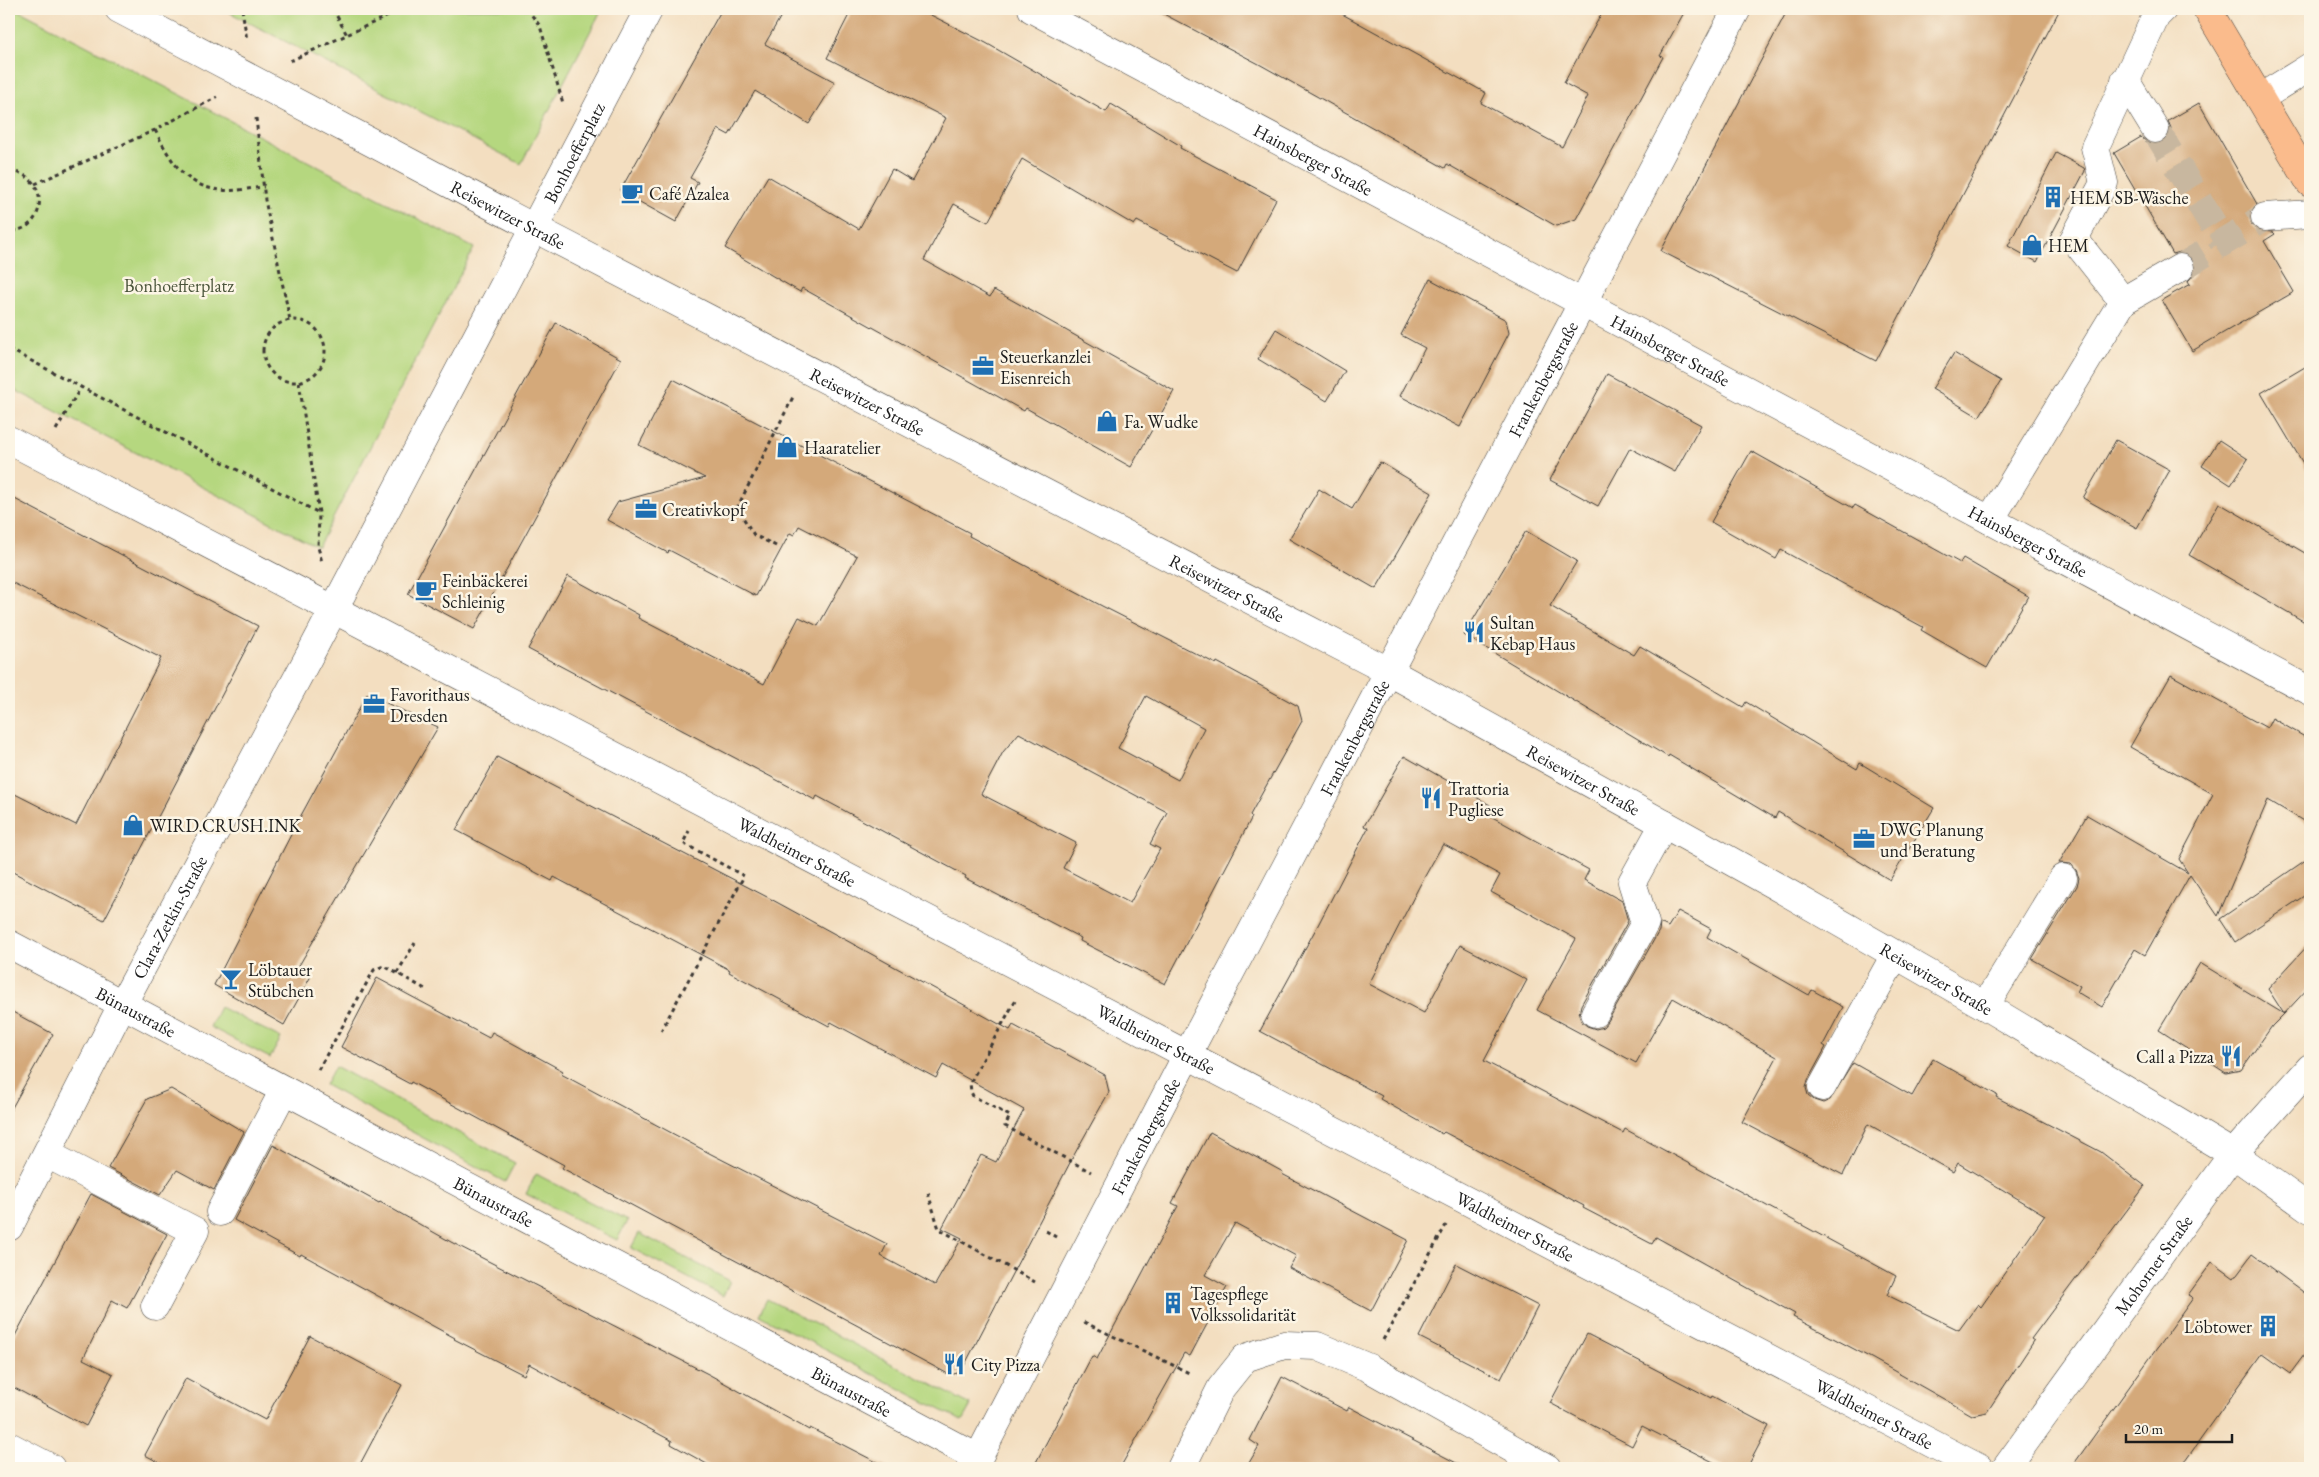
<svg xmlns="http://www.w3.org/2000/svg" width="2319" height="1477" font-family="'EB Garamond',serif">
<style>
.green{fill:#b5d77f;stroke:#687a4e}
.building{fill:#d4a97a;fill-rule:evenodd}
.lines{fill:none;stroke-linecap:round;stroke-linejoin:round}
.minor-tunnel{stroke:#c8b79f;stroke-width:28;stroke-dasharray:28 14;stroke-linecap:butt}
.minor-casing{stroke:#3c3935;stroke-width:29}
.major-casing{stroke:#3c3935;stroke-width:29}
.path{stroke:#3c3935;stroke-width:3;stroke-dasharray:4 4;stroke-linecap:butt}
.minor{stroke:#fff;stroke-width:28}
.major{stroke:#fabb8c;stroke-width:28}
.labels{text-anchor:middle;dominant-baseline:central;stroke-width:5;stroke-linejoin:round;paint-order:stroke}
.street-label{font-size:18px;fill:#1c1c1c;stroke:#fcf5e5}
.poi-label{font-size:18px;fill:#1c1c1c;stroke:#fcf5e5;text-anchor:start}
.park-label{font-size:18px;fill:#4a543a;stroke:#fcf5e5}
</style>
<rect width="100%" height="100%" fill="#fcf5e5"/>
<filter id="ink" filterUnits="userSpaceOnUse"><feTurbulence type="fractalNoise" baseFrequency=".02" numOctaves="2"/><feDisplacementMap in="SourceGraphic" scale="10" xChannelSelector="R" yChannelSelector="G"/><feConvolveMatrix kernelMatrix="1 2 1 2 8 2 1 2 1" color-interpolation-filters="sRGB"/></filter>
<filter id="wash" filterUnits="userSpaceOnUse"><feTurbulence type="fractalNoise" baseFrequency=".0096" numOctaves="4" result="noise"/><feDisplacementMap in="SourceGraphic" scale="20" xChannelSelector="R" yChannelSelector="G"/><feGaussianBlur stdDeviation="1.12" result="paint"/><feColorMatrix in="noise" values="0 0 0 0 0 0 0 0 0 0 0 0 0 0 0 0 0 1.4 0 .05"/><feComposite in="paint" operator="in"/></filter>
<g filter="url(#wash)">
<rect width="100%" height="100%" fill="#f3dec0"/>
<path class="green" d="M 9,9 L 16,9 L 474,248 L 318,547 L 9,387 Z
M 223,9 L 602,9 L 521,164 Z
M 220,1007 L 281,1038 L 270,1058 L 210,1027 Z
M 335,1066 L 515,1163 L 505,1182 L 325,1085 Z
M 536,1174 L 627,1221 L 617,1240 L 526,1194 Z
M 639,1233 L 730,1281 L 723,1296 L 631,1248 Z
M 767,1299 L 971,1405 L 962,1421 L 759,1315 Z"/>
<g id="blocks">
<path class="building" d="M 722,9 L 785,9 L 765,44 L 835,82 L 809,124 L 755,91 L 729,135 L 718,129 L 690,178 L 698,182 L 676,222 L 620,191 Z
M 852,9 L 919,9 L 986,43 L 1106,112 L 1111,104 L 1181,146 L 1180,148 L 1276,199 L 1237,273 L 1137,221 L 1134,225 L 1022,159 L 988,222 L 954,204 L 924,260 L 990,297 L 994,290 L 1174,391 L 1131,467 L 1026,408 L 1024,411 L 802,288 L 800,292 L 725,248 L 768,176 L 859,229 L 892,169 L 912,181 L 946,118 L 827,58 Z
M 1154,9 L 1333,9 L 1486,93 L 1481,103 L 1562,147 L 1588,96 L 1564,83 L 1604,9 L 1686,9 L 1660,56 L 1663,57 L 1576,219 L 1556,226 L 1447,164 L 1445,168 L 1259,64 Z
M 1788,9 L 2060,9 L 1876,361 L 1661,251 Z
M 2199,103 L 2257,204 L 2251,211 L 2250,219 L 2252,225 L 2259,231 L 2273,232 L 2275,234 L 2264,241 L 2294,292 L 2192,351 L 2162,300 L 2190,284 L 2188,281 L 2194,275 L 2196,268 L 2194,261 L 2187,254 L 2180,252 L 2173,254 L 2114,153 L 2141,137 L 2148,143 L 2155,145 L 2163,143 L 2169,136 L 2171,128 L 2168,121 Z
M 2056,153 L 2084,168 L 2085,171 L 2037,262 L 2008,246 Z
M 1430,279 L 1506,320 L 1509,333 L 1460,427 L 1400,396 L 1425,348 L 1401,335 Z
M 556,323 L 621,359 L 474,629 L 408,594 Z
M 1276,329 L 1345,371 L 1327,401 L 1258,359 Z
M 1954,353 L 2001,381 L 1979,417 L 1932,389 Z
M 2310,364 L 2310,475 L 2261,393 Z
M 1607,374 L 1701,425 L 1675,472 L 1630,448 L 1598,506 L 1550,480 Z
M 673,379 L 970,533 L 969,536 L 1102,606 L 1216,664 L 1217,662 L 1298,706 L 1302,721 L 1250,815 L 1252,817 L 1165,984 L 1080,941 L 1081,938 L 965,878 L 966,876 L 817,796 L 815,800 L 528,649 L 568,576 L 639,615 L 638,618 L 764,684 L 799,617 L 818,626 L 857,556 L 799,526 L 794,535 L 790,533 L 756,596 L 669,550 L 668,553 L 607,520 L 618,502 L 705,478 L 639,445 ZM 1146,696 L 1204,728 L 1178,780 L 1118,748 ZM 1019,733 L 1167,812 L 1150,844 L 1160,849 L 1130,903 L 1063,868 L 1076,843 L 981,794 L 1003,752 Z
M 2116,440 L 2170,470 L 2137,528 L 2083,498 Z
M 2219,440 L 2248,459 L 2231,485 L 2202,466 Z
M 1751,451 L 1853,508 L 1855,505 L 1960,563 L 1963,558 L 2028,596 L 1987,668 L 1921,630 L 1923,627 L 1781,550 L 1776,559 L 1711,522 Z
M 1380,462 L 1432,493 L 1376,589 L 1289,539 L 1319,489 L 1352,509 Z
M 9,496 L 258,626 L 104,920 L 9,870 L 9,791 L 76,825 L 161,658 L 9,581 Z
M 2219,503 L 2310,556 L 2310,625 L 2189,555 Z
M 1526,531 L 1577,561 L 1550,606 L 1634,655 L 1640,646 L 1743,707 L 1746,702 L 1857,769 L 1860,763 L 1934,808 L 1890,880 L 1778,812 L 1775,818 L 1669,755 L 1668,757 L 1464,635 Z
M 2171,675 L 2267,728 L 2272,718 L 2310,740 L 2310,825 L 2268,800 L 2218,916 L 2190,875 L 2145,955 L 2135,949 L 2102,1007 L 2077,992 L 2080,986 L 2032,959 L 2077,886 L 2079,878 L 2076,870 L 2071,864 L 2059,863 L 2087,815 L 2188,873 L 2179,859 L 2213,794 L 2130,747 Z
M 367,694 L 438,727 L 297,969 L 311,976 L 284,1025 L 214,985 L 298,821 Z
M 1404,756 L 1490,805 L 1485,813 L 1589,870 L 1584,880 L 1622,901 L 1628,921 L 1581,1005 L 1579,1014 L 1581,1021 L 1587,1026 L 1596,1029 L 1603,1027 L 1608,1021 L 1659,931 L 1660,923 L 1668,927 L 1678,911 L 1711,929 L 1707,937 L 1809,995 L 1812,990 L 1843,1007 L 1823,1045 L 1826,1047 L 1808,1080 L 1806,1088 L 1808,1095 L 1814,1100 L 1823,1103 L 1830,1100 L 1853,1063 L 1912,1096 L 1933,1059 L 1997,1095 L 1996,1097 L 2101,1152 L 2145,1186 L 2031,1339 L 2034,1341 L 1987,1412 L 1972,1415 L 1873,1359 L 1793,1317 L 1795,1314 L 1656,1237 L 1652,1244 L 1583,1208 L 1584,1206 L 1444,1132 L 1442,1134 L 1380,1099 L 1382,1096 L 1260,1031 L 1318,925 L 1368,828 L 1364,826 ZM 1443,844 L 1500,875 L 1491,892 L 1576,939 L 1537,1010 L 1636,1063 L 1673,998 L 1777,1057 L 1742,1122 L 1843,1175 L 1868,1124 L 1953,1172 L 1958,1163 L 2045,1215 L 1981,1307 L 1978,1304 L 1959,1330 L 1887,1295 L 1896,1276 L 1625,1129 L 1623,1133 L 1484,1061 L 1527,980 L 1460,945 L 1424,1013 L 1369,984 L 1420,885 Z
M 497,757 L 769,898 L 1010,1030 L 1013,1025 L 1105,1075 L 1109,1092 L 1074,1155 L 961,1372 L 950,1375 L 562,1168 L 564,1165 L 411,1082 L 410,1084 L 341,1047 L 377,978 L 489,1038 L 492,1032 L 563,1071 L 561,1074 L 711,1154 L 887,1244 L 881,1256 L 935,1285 L 962,1238 L 942,1228 L 981,1155 L 996,1162 L 1024,1110 L 943,1065 L 936,1078 L 831,1022 L 829,1026 L 729,972 L 730,970 L 554,877 L 552,881 L 456,830 Z
M 2310,857 L 2310,892 L 2235,942 L 2220,919 Z
M 2310,943 L 2310,986 L 2284,1014 L 2268,989 Z
M 2200,963 L 2284,1014 L 2272,1026 L 2241,1070 L 2226,1073 L 2159,1030 Z
M 9,1010 L 53,1034 L 9,1113 Z
M 171,1089 L 244,1132 L 214,1190 L 177,1170 L 160,1195 L 108,1168 L 147,1099 Z
M 1210,1132 L 1283,1172 L 1282,1174 L 1408,1240 L 1371,1311 L 1289,1268 L 1296,1256 L 1235,1223 L 1205,1275 L 1227,1287 L 1190,1356 L 1184,1353 L 1120,1468 L 1033,1468 L 1092,1356 L 1097,1359 L 1178,1206 L 1172,1203 Z
M 273,1145 L 379,1203 L 380,1202 L 451,1242 L 710,1375 L 809,1430 L 810,1428 L 888,1468 L 714,1468 L 671,1444 L 672,1441 L 529,1364 L 524,1375 L 454,1339 L 455,1338 L 301,1254 L 300,1256 L 234,1220 Z
M 91,1194 L 167,1234 L 127,1308 L 112,1300 L 83,1359 L 113,1374 L 86,1426 L 9,1385 L 9,1347 Z
M 2252,1254 L 2310,1297 L 2310,1347 L 2290,1374 L 2262,1354 L 2180,1468 L 2071,1468 L 2193,1298 L 2188,1295 L 2212,1262 L 2234,1278 Z
M 1456,1264 L 1538,1306 L 1501,1379 L 1419,1337 Z
M 1587,1334 L 1711,1398 L 1712,1396 L 1769,1426 L 1747,1468 L 1725,1468 L 1642,1426 L 1632,1446 L 1550,1403 Z
M 310,1336 L 402,1385 L 358,1468 L 170,1468 L 145,1455 L 186,1378 L 265,1420 Z
M 1282,1377 L 1347,1411 L 1349,1407 L 1466,1468 L 1246,1468 L 1259,1446 L 1250,1440 Z"/>
</g>
</g>
<g filter="url(#ink)">
<use href="#blocks" fill-opacity="0" stroke="#3c3935" stroke-width="1"/>
<g class="lines">
<path class="minor-tunnel" d="M 2155,129 L 2223,241
M 2180,268 L 2265,217"/>
<g class="minor-casing">
<g id="minor">
<path id="s1" d="M 119,9 L 534,228 L 1388,671 L 1774,885 L 1985,1006 L 2233,1154 L 2310,1209"/>
<path id="s2" d="M 1032,9 L 2310,691"/>
<path d="M 2125,80 L 2155,129"/>
<path d="M 2260,98 L 2310,67"/>
<path d="M 2265,217 L 2310,214"/>
<path d="M 2123,301 L 2180,268"/>
<path id="s3" d="M 9,440 L 1979,1468"/>
<path d="M 1990,520 L 2123,301 L 2074,239 L 2104,183 L 2095,147 L 2156,16 L 2163,9"/>
<path id="s4" d="M 9,944 L 978,1458"/>
<path d="M 1985,1006 L 2063,878"/>
<path d="M 1595,1013 L 1645,923 L 1632,882 L 1664,824"/>
<path d="M 1822,1087 L 1895,955"/>
<path d="M 47,1154 L 195,1231 L 155,1306"/>
<path d="M 220,1212 L 284,1090"/>
<path id="s5" d="M 9,1227 L 122,1005 L 315,645 L 649,9"/>
<path d="M 9,1446 L 51,1468"/>
<path id="s6" d="M 973,1468 L 1187,1055 L 1737,9"/>
<path d="M 1181,1468 L 1221,1388 L 1245,1358 L 1284,1345 L 1317,1346 L 1369,1368 L 1547,1468"/>
<path id="s7" d="M 2006,1468 L 2233,1154 L 2310,1068"/>
</g>
</g>
<g class="major-casing">
<path id="major" d="M 2207,9 L 2310,183"/>
</g>
<path class="path" d="M 242,9 L 247,40
M 333,9 L 347,35
M 527,9 L 540,26 L 563,103
M 290,61 L 403,9
M 256,118 L 265,200 L 290,320
M 155,130 C 170,159 184,187 221,190 C 234,192 250,188 264,187
M 9,171 C 51,174 48,232 9,231
M 35,184 L 155,130 L 217,97
M263 351a31 31 0 1 1 62 0a31 31 0 1 1-62 0Z
M 9,349 L 319,513
M 299,382 L 319,513 L 318,547 L 322,562
M 56,430 L 81,387
M 776,546 L 754,535 L 737,508 L 793,397
M 397,973 L 415,943
M 1015,1001 L 970,1083 L 971,1092 L 973,1096 L 1010,1116 L 1005,1126 L 1091,1172
M 661,1031 L 744,876 L 683,843 L 689,831
M 318,1070 L 374,970 L 384,966 L 427,990
M 928,1193 L 939,1229 L 1035,1282
M 1046,1231 L 1056,1237
M 1084,1322 L 1191,1374
M 1383,1340 L 1446,1225"/>
<use href="#minor" class="minor"/>
<use href="#major" class="major"/>
</g>
</g>
<defs>
<g id="cafe-bare" transform="scale(1.725)"><path d="M-5.5-4.5H6V0H3Q3 3.5 0 3.5H-2.5Q-5.5 3.5-5.5 0ZM3-3.2v2h1.7v-2ZM-6 4.5H4V6H-6Z" fill="#1f6fb2" stroke="#fcf5e5" stroke-width="2.5" paint-order="stroke"/></g>
<g id="building-bare" transform="scale(1.725)"><path d="M-4-6H4V6H1V3H-1V6H-4ZM-2.5-4.3h1.7v1.8h-1.7ZM.8-4.3h1.7v1.8H.8ZM-2.5-1h1.7V.8h-1.7ZM.8-1h1.7V.8H.8Z" fill="#1f6fb2" stroke="#fcf5e5" stroke-width="2.5" paint-order="stroke"/></g>
<g id="shop-bare" transform="scale(1.725)"><path d="M-5-2.5h2.3a2.7 3.5 0 0 1 5.4 0H5L5.5 6h-11ZM-1.5-2.5h3a1.5 2.3 0 0 0-3 0Z" fill="#1f6fb2" stroke="#fcf5e5" stroke-width="2.5" paint-order="stroke"/></g>
<g id="office-bare" transform="scale(1.725)"><path d="M-6-3h4V-5.5h4V-3h4V5H-6ZM-1-4.5V-3h2v-1.5ZM-6 0V1H6V0Z" fill="#1f6fb2" stroke="#fcf5e5" stroke-width="2.5" paint-order="stroke"/></g>
<g id="restaurant-bare" transform="scale(1.725)"><path d="M-5-6h1v4h1v-4h1v4h1v-4h1v5L-1.5 .5V6h-2V.5L-5-1ZM5-6V6H3V1.5H1.5Q1.5-4 5-6Z" fill="#1f6fb2" stroke="#fcf5e5" stroke-width="2.5" paint-order="stroke"/></g>
<g id="bar-bare" transform="scale(1.725)"><path d="M-6-5H6L.8 .8V4.5H3.5V6h-7V4.5H-.8V.8Z" fill="#1f6fb2" stroke="#fcf5e5" stroke-width="2.5" paint-order="stroke"/></g>
</defs>
<g fill-rule="evenodd">
<use href="#cafe-bare" x="632" y="193"/>
<use href="#building-bare" x="2053" y="197"/>
<use href="#shop-bare" x="2032" y="245"/>
<use href="#office-bare" x="983" y="366"/>
<use href="#shop-bare" x="1107" y="421"/>
<use href="#shop-bare" x="787" y="447"/>
<use href="#office-bare" x="646" y="509"/>
<use href="#cafe-bare" x="426" y="590"/>
<use href="#restaurant-bare" x="1474" y="632"/>
<use href="#office-bare" x="374" y="704"/>
<use href="#restaurant-bare" x="1431" y="798"/>
<use href="#shop-bare" x="133" y="825"/>
<use href="#office-bare" x="1864" y="839"/>
<use href="#bar-bare" x="231" y="979"/>
<use href="#restaurant-bare" x="2231" y="1056"/>
<use href="#building-bare" x="1173" y="1303"/>
<use href="#building-bare" x="2268" y="1326"/>
<use href="#restaurant-bare" x="954" y="1364"/>
</g>
<g class="labels">
<g class="street-label">
<text stroke="none"><textPath href="#s5" startOffset="1214">Bonhoefferplatz</textPath></text>
<text stroke="none"><textPath href="#s2" startOffset="319">Hainsberger Straße</textPath></text>
<text stroke="none"><textPath href="#s1" startOffset="440">Reisewitzer Straße</textPath></text>
<text stroke="none"><textPath href="#s2" startOffset="724">Hainsberger Straße</textPath></text>
<text stroke="none"><textPath href="#s6" startOffset="1229">Frankenbergstraße</textPath></text>
<text stroke="none"><textPath href="#s1" startOffset="845">Reisewitzer Straße</textPath></text>
<text stroke="none"><textPath href="#s2" startOffset="1129">Hainsberger Straße</textPath></text>
<text stroke="none"><textPath href="#s1" startOffset="1250">Reisewitzer Straße</textPath></text>
<text stroke="none"><textPath href="#s6" startOffset="824">Frankenbergstraße</textPath></text>
<text stroke="none"><textPath href="#s1" startOffset="1655">Reisewitzer Straße</textPath></text>
<text stroke="none"><textPath href="#s3" startOffset="889">Waldheimer Straße</textPath></text>
<text stroke="none"><textPath href="#s5" startOffset="349">Clara-Zetkin-Straße</textPath></text>
<text stroke="none"><textPath href="#s1" startOffset="2060">Reisewitzer Straße</textPath></text>
<text stroke="none"><textPath href="#s4" startOffset="144">Bünaustraße</textPath></text>
<text stroke="none"><textPath href="#s3" startOffset="1294">Waldheimer Straße</textPath></text>
<text stroke="none"><textPath href="#s6" startOffset="374">Frankenbergstraße</textPath></text>
<text stroke="none"><textPath href="#s4" startOffset="549">Bünaustraße</textPath></text>
<text stroke="none"><textPath href="#s3" startOffset="1699">Waldheimer Straße</textPath></text>
<text stroke="none"><textPath href="#s7" startOffset="251">Mohorner Straße</textPath></text>
<text stroke="none"><textPath href="#s4" startOffset="954">Bünaustraße</textPath></text>
<text stroke="none"><textPath href="#s3" startOffset="2104">Waldheimer Straße</textPath></text>
</g>
<g class="poi-label">
<text x="649" y="193">Café Azalea</text>
<text x="2070" y="197">HEM SB-Wäsche</text>
<text x="2048" y="245">HEM</text>
<text x="1000" y="356">Steuerkanzlei<tspan x="1000" dy="21">Eisenreich</tspan></text>
<text x="1124" y="421">Fa. Wudke</text>
<text x="804" y="447">Haaratelier</text>
<text x="662" y="509">Creativkopf</text>
<text x="442" y="580">Feinbäckerei<tspan x="442" dy="21">Schleinig</tspan></text>
<text x="1490" y="622">Sultan<tspan x="1490" dy="21">Kebap Haus</tspan></text>
<text x="390" y="694">Favorithaus<tspan x="390" dy="21">Dresden</tspan></text>
<text x="1448" y="788">Trattoria<tspan x="1448" dy="21">Pugliese</tspan></text>
<text x="150" y="825">WIRD.CRUSH.INK</text>
<text x="1880" y="829">DWG Planung<tspan x="1880" dy="21">und Beratung</tspan></text>
<text x="248" y="969">Löbtauer<tspan x="248" dy="21">Stübchen</tspan></text>
<text x="2214" y="1056" text-anchor="end">Call a Pizza</text>
<text x="1190" y="1293">Tagespflege<tspan x="1190" dy="21">Volkssolidarität</tspan></text>
<text x="2252" y="1326" text-anchor="end">Löbtower</text>
<text x="971" y="1364">City Pizza</text>
</g>
<g class="park-label">
<text x="179" y="285">Bonhoefferplatz</text>
</g>
</g>
<rect width="2319" height="1477" fill="none" stroke="#fcf5e5" stroke-width="30"/>
<path d="M2126 1434v8h106v-8" fill="none" stroke="#1c1c1c" stroke-width="2.5"/>
<text x="2134" y="1434" font-size="15" fill="#1c1c1c" stroke="#fcf5e5" stroke-width="4" paint-order="stroke">20 m</text>
</svg>
